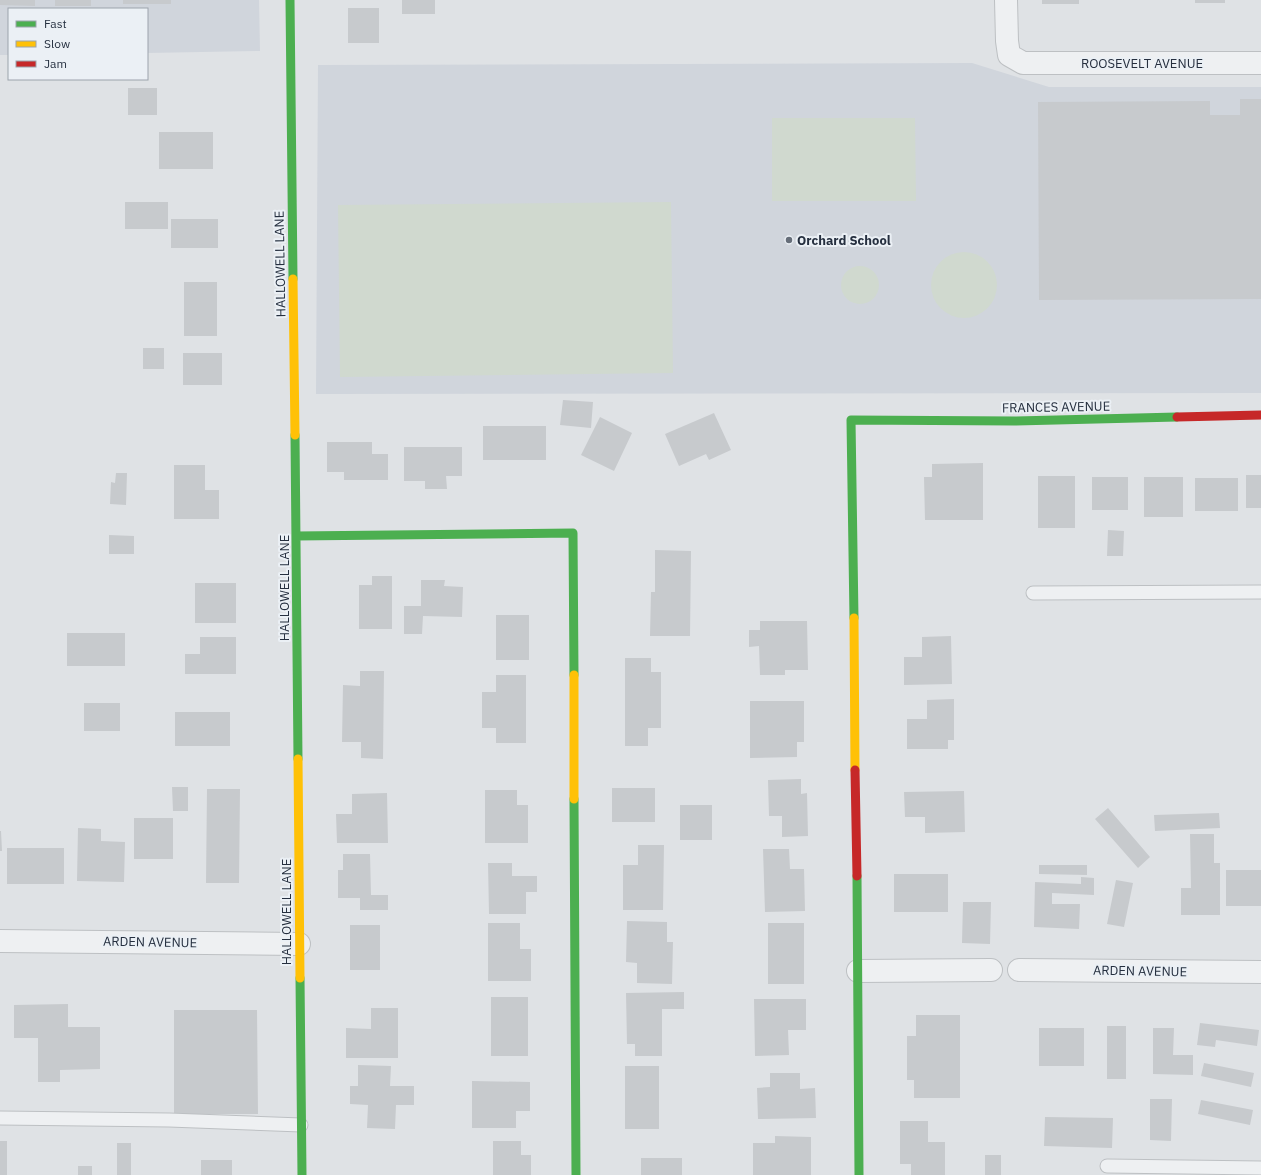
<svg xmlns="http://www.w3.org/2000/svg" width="1261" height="1175" font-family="'IBM Plex Sans',sans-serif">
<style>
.built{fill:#d0d5dc}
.green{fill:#d0d9cf}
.building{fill:#c7cacd}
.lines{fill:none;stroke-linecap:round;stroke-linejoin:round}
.lane-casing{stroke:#bdc0c3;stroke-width:15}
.street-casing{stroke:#bdc0c3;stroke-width:24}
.lane{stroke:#eef0f2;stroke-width:13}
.street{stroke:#eef0f2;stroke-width:22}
.fast{stroke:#4caf50;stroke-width:9}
.slow{stroke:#ffc107;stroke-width:9}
.jam{stroke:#c62828;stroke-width:9}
.poi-dot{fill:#666e79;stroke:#ebf0f5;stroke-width:1.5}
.labels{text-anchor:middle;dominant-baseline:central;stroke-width:4;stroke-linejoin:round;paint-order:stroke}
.street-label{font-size:13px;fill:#252f3f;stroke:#ebf0f5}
.poi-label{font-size:13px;font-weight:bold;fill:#252f3f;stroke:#ebf0f5;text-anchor:start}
</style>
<rect width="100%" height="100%" fill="#dfe2e5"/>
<path class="built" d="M 0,0 L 259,0 L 260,51 L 147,53 L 147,9 L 9,9 L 9,55 L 0,55 Z
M 972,63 L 1049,87 L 1261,87 L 1261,393 L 316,394 L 318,65 Z"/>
<path class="green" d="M 772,118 L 915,118 L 916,201 L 772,201 Z
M 671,202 L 673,373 L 340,377 L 338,205 Z
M931 285a33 33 0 1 1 66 0a33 33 0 1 1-66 0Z
M841 285a19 19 0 1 1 38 0a19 19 0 1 1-38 0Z"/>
<path class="building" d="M 0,0 L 35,0 L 35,6 L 0,5 Z
M 55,0 L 91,0 L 91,6 L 55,6 Z
M 123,0 L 171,0 L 171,4 L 123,4 Z
M 402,0 L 435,0 L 435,14 L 402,14 Z
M 1042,0 L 1079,0 L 1079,4 L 1042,4 Z
M 1195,0 L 1225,0 L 1225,3 L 1195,3 Z
M 348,8 L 379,8 L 379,43 L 348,43 Z
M 128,88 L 157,88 L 157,115 L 128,115 Z
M 1240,99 L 1261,99 L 1261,299 L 1039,300 L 1038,102 L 1210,101 L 1210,115 L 1240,115 Z
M 159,132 L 213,132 L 213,169 L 159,169 Z
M 125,202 L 168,202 L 168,229 L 125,229 Z
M 171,219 L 218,219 L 218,248 L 171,248 Z
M 184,282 L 217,282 L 217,336 L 184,336 Z
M 143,348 L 164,348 L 164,369 L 143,369 Z
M 183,353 L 222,353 L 222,385 L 183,385 Z
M 563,400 L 593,402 L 591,428 L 560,425 Z
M 714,413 L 731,450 L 709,460 L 706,454 L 679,466 L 665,434 Z
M 600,417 L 632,433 L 614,471 L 581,455 Z
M 483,426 L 546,426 L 546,460 L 483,460 Z
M 327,442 L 372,442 L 372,454 L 388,454 L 388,480 L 344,480 L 344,472 L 327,472 Z
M 404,447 L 462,447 L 462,476 L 446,476 L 447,489 L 425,489 L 425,481 L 404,481 Z
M 983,463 L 983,520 L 925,520 L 924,477 L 932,477 L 932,464 Z
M 174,465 L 205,465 L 205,490 L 219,490 L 219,519 L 174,519 Z
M 116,473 L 127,473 L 126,505 L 110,504 L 111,482 L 115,483 Z
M 1246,475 L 1261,475 L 1261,508 L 1246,508 Z
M 1038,476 L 1075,476 L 1075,528 L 1038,528 Z
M 1092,477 L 1128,477 L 1128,510 L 1092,510 Z
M 1144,477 L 1183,477 L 1183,517 L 1144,517 Z
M 1195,478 L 1238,478 L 1238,511 L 1195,511 Z
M 1108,530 L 1124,531 L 1123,556 L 1107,556 Z
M 109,535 L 134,536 L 134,554 L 109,554 Z
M 655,550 L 691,551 L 690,636 L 650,636 L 651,592 L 655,592 Z
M 372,576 L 392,576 L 392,629 L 359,629 L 359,585 L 372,585 Z
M 421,580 L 445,580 L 444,586 L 463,587 L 462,617 L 423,616 L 422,634 L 404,634 L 404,606 L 421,606 Z
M 195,583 L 236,583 L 236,623 L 195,623 Z
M 496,615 L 529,615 L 529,660 L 496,660 Z
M 760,621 L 807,621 L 808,670 L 785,670 L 785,675 L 760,675 L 759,646 L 749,647 L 749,630 L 760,630 Z
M 67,633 L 125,633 L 125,666 L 67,666 Z
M 951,636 L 952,684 L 904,685 L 904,657 L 922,657 L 922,637 Z
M 200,637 L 236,637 L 236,674 L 185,674 L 185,654 L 200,654 Z
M 625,658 L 651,658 L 651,672 L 661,672 L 661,728 L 648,728 L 648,746 L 625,746 Z
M 360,671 L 384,671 L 383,759 L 361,758 L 361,742 L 342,742 L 343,685 L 360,686 Z
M 496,675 L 526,675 L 526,743 L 496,743 L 496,728 L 482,728 L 482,692 L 496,692 Z
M 954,699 L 954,740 L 948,740 L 948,749 L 907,749 L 907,719 L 927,719 L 927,700 Z
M 750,701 L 804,701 L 804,742 L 797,742 L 797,757 L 750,758 Z
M 84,703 L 120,703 L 120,731 L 84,731 Z
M 175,712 L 230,712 L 230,746 L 175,746 Z
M 801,779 L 801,794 L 807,793 L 808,836 L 782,837 L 782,816 L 769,816 L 768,780 Z
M 172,787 L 188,787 L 188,811 L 173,811 Z
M 612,788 L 655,788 L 655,822 L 612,822 Z
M 207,789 L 240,789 L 239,883 L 206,883 Z
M 485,790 L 517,790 L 517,805 L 528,805 L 528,843 L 485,843 Z
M 964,791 L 965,832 L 925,833 L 925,817 L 905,817 L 904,792 Z
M 387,793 L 388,843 L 337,843 L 336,814 L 352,814 L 352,794 Z
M 680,805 L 712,805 L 712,840 L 680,840 Z
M 1108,808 L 1150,857 L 1138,868 L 1095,819 Z
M 1219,813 L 1220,828 L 1155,831 L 1154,815 Z
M 134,818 L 173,818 L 173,859 L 134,859 Z
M 78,828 L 101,829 L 101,841 L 125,842 L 124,882 L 77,881 Z
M 0,831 L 1,831 L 2,851 L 0,851 Z
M 1190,834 L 1214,834 L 1214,863 L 1220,863 L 1220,915 L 1181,915 L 1181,888 L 1191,888 Z
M 638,845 L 664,845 L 663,910 L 623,910 L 623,865 L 638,865 Z
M 7,848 L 64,848 L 64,884 L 7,884 Z
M 763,849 L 789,849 L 790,869 L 804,869 L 805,911 L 765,912 Z
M 343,854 L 370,854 L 371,895 L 388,895 L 388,910 L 360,910 L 360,898 L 338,898 L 338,870 L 343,870 Z
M 488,863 L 512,863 L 512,876 L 537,876 L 537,892 L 526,892 L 526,914 L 489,914 Z
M 1039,865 L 1087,865 L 1087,875 L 1039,874 Z
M 1226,870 L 1261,870 L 1261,906 L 1226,906 Z
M 894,874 L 948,874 L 948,912 L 894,912 Z
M 1081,877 L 1094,878 L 1094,895 L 1052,893 L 1052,904 L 1080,904 L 1079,929 L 1034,927 L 1035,882 L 1081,884 Z
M 1116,880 L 1133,883 L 1124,927 L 1107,924 Z
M 963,902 L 991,902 L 990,944 L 962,943 Z
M 627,921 L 667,922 L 667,942 L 673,942 L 672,984 L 637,983 L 637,963 L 626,962 Z
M 488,923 L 520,923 L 520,949 L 531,949 L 531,981 L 488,981 Z
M 768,923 L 804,923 L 804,984 L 768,984 Z
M 350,925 L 380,925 L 380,970 L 350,970 Z
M 684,992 L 684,1009 L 662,1009 L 662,1056 L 635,1056 L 635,1044 L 627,1044 L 626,993 Z
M 491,997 L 528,997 L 528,1056 L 491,1056 Z
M 754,999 L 806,999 L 806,1030 L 788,1030 L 789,1055 L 755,1056 Z
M 68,1004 L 68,1027 L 100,1027 L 100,1069 L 60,1070 L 60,1082 L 38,1082 L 38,1038 L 14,1038 L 14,1005 Z
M 371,1008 L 398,1008 L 398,1058 L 346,1058 L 346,1028 L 371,1029 Z
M 174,1010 L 257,1010 L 258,1114 L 174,1114 Z
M 916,1015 L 960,1015 L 960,1098 L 914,1098 L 914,1080 L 907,1080 L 907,1036 L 916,1036 Z
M 1200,1023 L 1259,1030 L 1257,1046 L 1216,1040 L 1215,1047 L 1197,1045 Z
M 1107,1026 L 1126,1026 L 1126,1079 L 1107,1079 Z
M 1039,1028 L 1084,1028 L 1084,1066 L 1039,1066 Z
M 1153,1028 L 1174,1028 L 1173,1055 L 1193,1055 L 1193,1075 L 1153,1074 Z
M 1204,1063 L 1254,1073 L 1251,1087 L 1201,1076 Z
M 358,1065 L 391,1066 L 390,1086 L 414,1086 L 414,1105 L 396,1105 L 395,1129 L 367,1128 L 368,1105 L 350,1104 L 350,1086 L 358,1086 Z
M 625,1066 L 659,1066 L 659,1129 L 625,1129 Z
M 770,1073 L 800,1073 L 800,1089 L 815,1088 L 816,1118 L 758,1119 L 757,1088 L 770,1087 Z
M 472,1081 L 530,1082 L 530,1111 L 516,1111 L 516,1128 L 472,1128 Z
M 1150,1099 L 1172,1099 L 1171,1141 L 1150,1140 Z
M 1201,1100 L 1253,1110 L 1250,1125 L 1198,1114 Z
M 1045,1117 L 1113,1118 L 1112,1148 L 1044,1146 Z
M 900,1121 L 928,1121 L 928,1142 L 945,1142 L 945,1175 L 911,1175 L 911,1164 L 900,1164 Z
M 775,1136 L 811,1137 L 811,1175 L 753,1175 L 753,1143 L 775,1143 Z
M 0,1141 L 7,1141 L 7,1175 L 0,1175 Z
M 493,1141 L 521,1141 L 521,1155 L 531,1155 L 531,1175 L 493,1175 Z
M 117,1143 L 131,1143 L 131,1175 L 117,1175 Z
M 985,1155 L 1001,1155 L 1001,1175 L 985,1175 Z
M 641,1158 L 682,1158 L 682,1175 L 641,1175 Z
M 201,1160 L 232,1160 L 232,1175 L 201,1175 Z
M 78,1166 L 92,1166 L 92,1175 L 78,1175 Z"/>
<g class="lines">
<g class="lane-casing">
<path id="lane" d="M 1033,593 L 1261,592
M 0,1118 L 169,1120 L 301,1125
M 1107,1166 L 1261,1168"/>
</g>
<g class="street-casing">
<path id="street" d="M 1006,0 L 1007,41 L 1009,55 L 1023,63 L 1261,63
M 0,941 L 299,944
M 1019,970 L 1261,972
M 858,971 L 991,970"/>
</g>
<use href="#lane" class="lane"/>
<use href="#street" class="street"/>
<path class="fast" d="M 290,0 L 293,279
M 295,435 L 298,759
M 296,536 L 573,533 L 574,675
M 854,618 L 851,420 L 1015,421 L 1177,417
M 574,799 L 576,1175
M 857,876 L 859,1175
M 300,978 L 302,1175"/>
<path class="slow" d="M 293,279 L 295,435
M 854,618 L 855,770
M 574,675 L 574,799
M 298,759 L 300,978"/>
<path class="jam" d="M 1177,417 L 1261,415
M 855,770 L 857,876"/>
</g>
<circle class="poi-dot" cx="789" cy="240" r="4"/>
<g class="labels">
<g class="street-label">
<text x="1142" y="63">ROOSEVELT AVENUE</text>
<text transform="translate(280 264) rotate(-91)">HALLOWELL LANE</text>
<text transform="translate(1056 407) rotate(-1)">FRANCES AVENUE</text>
<text transform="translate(284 588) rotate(-90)">HALLOWELL LANE</text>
<text transform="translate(286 912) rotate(-90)">HALLOWELL LANE</text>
<text transform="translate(150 942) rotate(1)">ARDEN AVENUE</text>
<text transform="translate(1140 971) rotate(1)">ARDEN AVENUE</text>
</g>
<g class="poi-label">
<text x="797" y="240">Orchard School</text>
</g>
</g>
<rect x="8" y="8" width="140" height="72" fill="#ebf0f5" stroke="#9ca3ac"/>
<rect x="16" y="21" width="20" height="6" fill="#4caf50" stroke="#9ca3ac"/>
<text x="44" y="28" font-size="12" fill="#252f3f">Fast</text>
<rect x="16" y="41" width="20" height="6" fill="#ffc107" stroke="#9ca3ac"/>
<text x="44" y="48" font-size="12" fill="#252f3f">Slow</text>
<rect x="16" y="61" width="20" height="6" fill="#c62828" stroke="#9ca3ac"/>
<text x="44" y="68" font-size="12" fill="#252f3f">Jam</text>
</svg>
